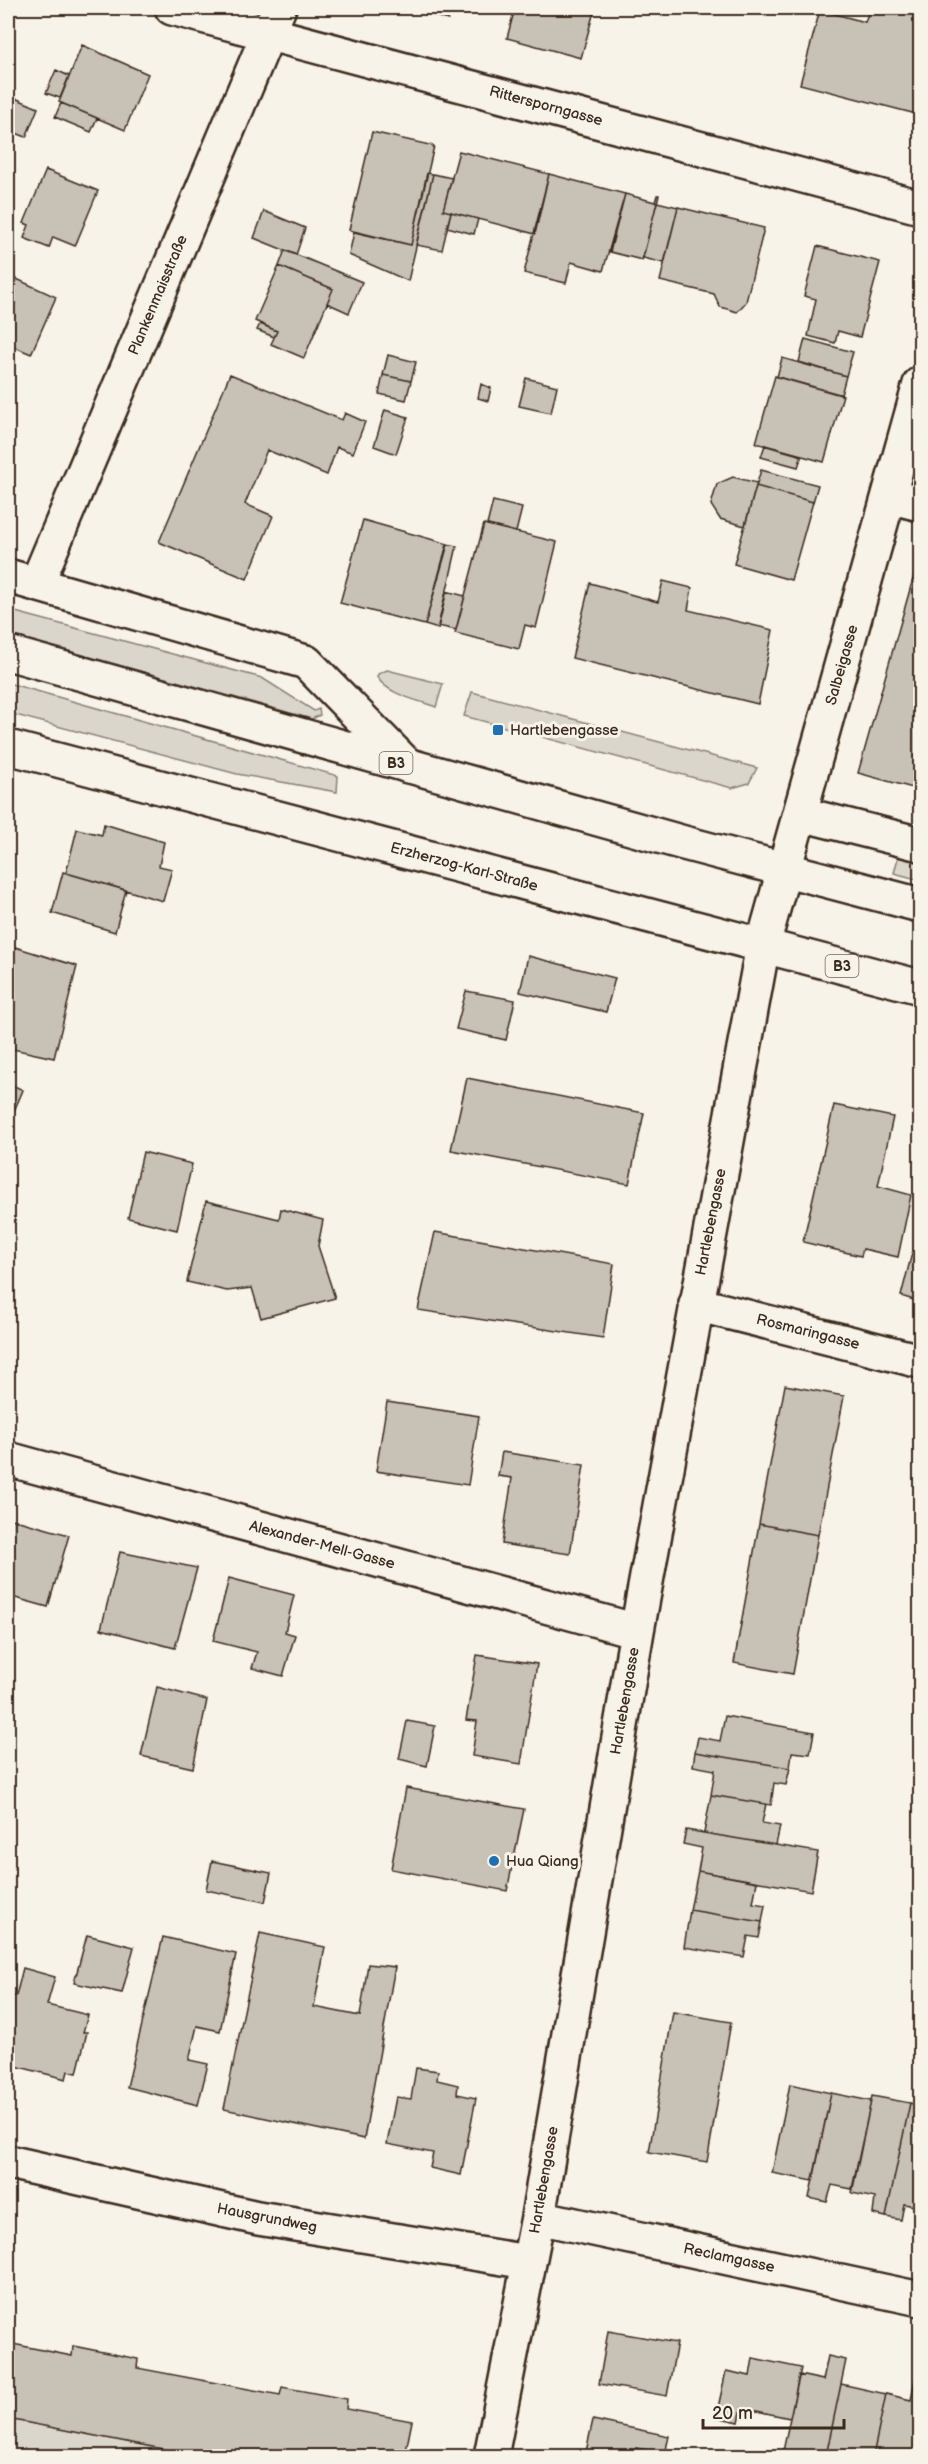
<svg xmlns="http://www.w3.org/2000/svg" width="928" height="2464" font-family="'Balsamiq Sans',sans-serif">
<style>
.green{fill:#dbd6cb;stroke:#8b8074;stroke-width:1.5}
.building{fill:#c8c1b6;stroke:#3b2a1e;stroke-width:1.5}
.lines{fill:none;stroke-linecap:round;stroke-linejoin:round}
.street-casing{stroke:#3b2a1e;stroke-width:38}
.primary-casing{stroke:#3b2a1e;stroke-width:38}
.street{stroke:#f7f3e8;stroke-width:33}
.primary{stroke:#f7f3e8;stroke-width:33}
.poi-dot{fill:#1f6fb2;stroke:#f7f3e8;stroke-width:2}
.labels{text-anchor:middle;dominant-baseline:central;stroke-width:6;stroke-linejoin:round;paint-order:stroke}
.shield{fill:#f7f3e8;stroke:#73665b;stroke-width:1.5}
.shield-label{font-size:14px;font-weight:bold;fill:#3b2a1e}
.street-label{font-size:15px;fill:#3b2a1e;stroke:#f7f3e8}
.poi-label{font-size:15px;fill:#3b2a1e;stroke:#f7f3e8;text-anchor:start}
</style>
<rect width="100%" height="100%" fill="#f7f3e8"/>
<filter id="ink" filterUnits="userSpaceOnUse"><feTurbulence type="fractalNoise" baseFrequency=".0167" numOctaves="2"/><feDisplacementMap in="SourceGraphic" scale="12" xChannelSelector="R" yChannelSelector="G"/><feConvolveMatrix kernelMatrix="1 2 1 2 8 2 1 2 1" color-interpolation-filters="sRGB"/></filter>
<g filter="url(#ink)">
<path class="green" d="M 8,610 L 262,678 L 314,711 L 319,709 L 320,715 L 312,719 L 8,634 Z
M 387,670 L 443,684 L 436,707 C 418,700 388,695 377,677 L 378,674 Z
M 8,683 L 338,776 L 337,792 L 237,774 L 8,713 Z
M 472,692 L 757,768 L 749,783 L 732,788 L 464,716 Z
M 899,854 L 920,859 L 920,880 L 894,873 Z
M 8,2419 L 199,2456 L 8,2456 Z"/>
<path class="building" d="M 411,8 L 453,8 L 448,20 Z
M 515,8 L 595,8 L 581,58 L 507,38 Z
M 870,8 L 908,8 L 907,10 L 920,13 L 918,39 L 920,39 L 920,115 L 800,84 L 820,10 L 865,22 Z
M 82,45 L 148,74 L 125,130 L 59,102 Z
M 56,70 L 69,76 L 60,98 L 46,93 Z
M 8,95 L 38,108 L 26,137 L 8,130 Z
M 61,103 L 97,118 L 91,132 L 55,117 Z
M 372,132 L 434,146 L 411,245 L 349,230 Z
M 459,151 L 549,174 L 535,234 L 443,210 Z
M 46,170 L 98,191 L 75,246 L 53,237 L 49,248 L 24,238 L 29,225 L 24,223 Z
M 427,173 L 433,174 L 408,281 L 349,255 L 354,232 L 411,245 Z
M 433,174 L 452,178 L 443,210 L 451,212 L 442,250 L 416,245 Z
M 549,174 L 625,194 L 603,271 L 571,262 L 566,283 L 524,273 Z
M 625,194 L 655,202 L 657,195 L 659,195 L 642,260 L 610,252 Z
M 657,202 L 678,207 L 664,263 L 643,258 Z
M 678,207 L 764,228 L 746,302 L 737,312 L 720,307 L 714,294 L 660,281 Z
M 264,211 L 305,228 L 296,255 L 254,238 Z
M 451,212 L 478,219 L 474,234 L 447,227 Z
M 817,246 L 880,262 L 860,337 L 838,331 L 835,343 L 808,336 L 816,299 L 804,296 Z
M 285,250 L 362,282 L 349,313 L 327,303 L 333,289 L 279,266 Z
M 279,266 L 333,289 L 304,358 L 271,344 L 277,331 L 255,321 Z
M 8,275 L 56,297 L 31,354 L 8,344 Z
M 260,324 L 277,331 L 274,337 L 257,330 Z
M 805,339 L 853,352 L 846,376 L 799,362 Z
M 388,355 L 416,362 L 411,381 L 383,375 Z
M 782,358 L 846,376 L 841,395 L 777,377 Z
M 230,374 L 342,420 L 345,413 L 365,422 L 353,453 L 337,447 L 327,475 L 267,450 L 245,504 L 273,516 L 247,579 L 159,542 Z
M 383,375 L 411,381 L 406,400 L 379,394 Z
M 775,376 L 843,395 L 824,462 L 756,443 Z
M 526,378 L 557,386 L 551,413 L 519,406 Z
M 481,384 L 491,388 L 488,401 L 478,398 Z
M 385,410 L 408,417 L 396,454 L 374,446 Z
M 765,445 L 802,455 L 798,467 L 761,457 Z
M 761,470 L 818,485 L 813,502 L 756,486 Z
M 733,477 L 757,483 L 745,526 L 720,519 L 711,505 L 717,484 Z
M 756,486 L 813,502 L 791,580 L 734,564 Z
M 493,501 L 522,508 L 516,532 L 487,525 Z
M 363,520 L 448,544 L 425,625 L 340,603 Z
M 484,524 L 557,542 L 536,628 L 525,625 L 519,649 L 455,633 Z
M 447,544 L 457,546 L 438,629 L 425,625 Z
M 920,554 L 920,790 L 858,773 Z
M 663,581 L 692,588 L 688,610 L 773,630 L 758,704 L 572,658 L 590,583 L 658,602 Z
M 446,591 L 465,596 L 456,630 L 438,626 Z
M 104,824 L 164,842 L 159,866 L 172,869 L 163,901 L 66,873 L 77,829 L 102,835 Z
M 63,872 L 126,890 L 115,932 L 52,913 Z
M 15,947 L 77,966 L 54,1058 L 8,1048 L 8,977 Z
M 528,956 L 615,978 L 606,1012 L 520,992 Z
M 466,991 L 515,1000 L 506,1040 L 456,1029 Z
M 467,1078 L 644,1113 L 629,1184 L 451,1150 Z
M 8,1083 L 23,1090 L 8,1125 Z
M 834,1105 L 893,1117 L 878,1186 L 911,1195 L 898,1257 L 863,1249 L 861,1256 L 803,1242 Z
M 143,1152 L 192,1164 L 177,1230 L 128,1218 Z
M 206,1201 L 279,1219 L 281,1209 L 323,1220 L 318,1246 L 335,1298 L 261,1318 L 252,1288 L 227,1291 L 187,1282 Z
M 435,1232 L 614,1264 L 603,1338 L 418,1310 Z
M 912,1253 L 920,1254 L 920,1302 L 901,1296 Z
M 785,1385 L 844,1396 L 818,1535 L 759,1524 Z
M 387,1402 L 479,1416 L 468,1485 L 376,1471 Z
M 502,1452 L 584,1465 L 570,1554 L 502,1544 L 512,1478 L 498,1476 Z
M 8,1518 L 69,1535 L 48,1607 L 8,1596 Z
M 759,1524 L 818,1535 L 793,1674 L 734,1663 Z
M 120,1552 L 197,1568 L 175,1648 L 101,1629 Z
M 229,1578 L 294,1595 L 285,1632 L 295,1635 L 283,1676 L 252,1668 L 257,1652 L 213,1641 Z
M 477,1655 L 537,1664 L 521,1764 L 472,1756 L 477,1721 L 466,1720 Z
M 157,1687 L 207,1700 L 193,1768 L 141,1756 Z
M 725,1716 L 814,1732 L 810,1754 L 792,1752 L 790,1768 L 695,1752 L 698,1737 L 720,1741 Z
M 407,1721 L 435,1726 L 427,1766 L 399,1759 Z
M 695,1752 L 790,1768 L 786,1785 L 774,1783 L 771,1805 L 711,1795 L 715,1770 L 693,1766 Z
M 406,1788 L 524,1809 L 507,1891 L 391,1869 Z
M 711,1795 L 766,1804 L 762,1823 L 780,1826 L 776,1845 L 704,1833 Z
M 686,1830 L 818,1852 L 811,1891 L 698,1871 L 702,1848 L 683,1844 Z
M 212,1861 L 271,1873 L 265,1902 L 206,1890 Z
M 698,1871 L 757,1882 L 753,1903 L 765,1905 L 762,1922 L 690,1910 Z
M 690,1910 L 762,1922 L 759,1938 L 748,1936 L 744,1957 L 684,1947 Z
M 260,1933 L 325,1947 L 314,2007 L 360,2016 L 368,1964 L 395,1967 L 364,2139 L 224,2109 Z
M 87,1935 L 134,1947 L 122,1993 L 74,1983 Z
M 163,1937 L 236,1954 L 220,2031 L 197,2026 L 189,2060 L 208,2064 L 198,2105 L 127,2087 Z
M 23,1968 L 55,1977 L 47,2005 L 88,2015 L 83,2032 L 87,2032 L 77,2073 L 68,2071 L 66,2079 L 8,2064 L 8,2014 L 12,1996 L 16,1996 Z
M 673,2012 L 731,2022 L 707,2162 L 649,2152 Z
M 416,2068 L 438,2071 L 437,2080 L 458,2085 L 457,2094 L 476,2098 L 461,2175 L 430,2168 L 433,2153 L 387,2144 L 396,2097 L 411,2099 Z
M 790,2084 L 831,2093 L 813,2181 L 772,2173 Z
M 831,2093 L 871,2101 L 852,2189 L 832,2185 L 827,2202 L 809,2198 Z
M 872,2096 L 910,2103 L 886,2217 L 873,2214 L 875,2198 L 852,2193 Z
M 910,2103 L 920,2106 L 920,2207 L 904,2204 L 901,2220 L 886,2217 Z
M 608,2331 L 677,2343 L 667,2396 L 599,2384 Z
M 8,2343 L 72,2356 L 73,2346 L 138,2359 L 137,2368 L 280,2395 L 282,2387 L 347,2399 L 346,2409 L 412,2421 L 405,2456 L 199,2456 L 8,2419 Z
M 828,2356 L 846,2360 L 826,2456 L 782,2456 L 799,2375 L 823,2380 Z
M 753,2358 L 801,2368 L 790,2418 L 742,2408 L 739,2422 L 716,2417 L 726,2371 L 750,2376 Z
M 915,2379 L 920,2380 L 920,2439 L 917,2456 L 873,2456 L 886,2394 L 911,2400 Z
M 841,2384 L 886,2394 L 873,2456 L 826,2456 Z
M 593,2420 L 669,2436 L 665,2454 L 637,2448 L 635,2456 L 585,2456 Z"/>
<g class="lines">
<g class="street-casing">
<path id="street" d="M 172,8 L 920,207
M 889,496 L 920,504
M 8,576 L 306,662 L 408,766
M 37,583 L 279,8
M 801,814 L 920,844
M 696,1304 L 920,1361
M 8,1459 L 637,1631
M 8,2162 L 258,2218 L 528,2262
M 538,2217 L 920,2299
M 491,2456 L 538,2217 L 637,1631 L 763,945 L 920,384"/>
</g>
<g class="primary-casing">
<path id="primary" d="M 8,653 L 684,843 L 920,905
M 8,747 L 920,987"/>
</g>
<use href="#street" class="street"/>
<use href="#primary" class="primary"/>
</g>
</g>
<g class="poi-dot">
<rect x="492" y="724" width="12" height="12" rx="3"/>
<circle cx="494" cy="1861" r="6"/>
</g>
<g class="labels">
<g class="shield">
<rect x="379.5" y="752" width="33" height="22" rx="4.5"/>
<rect x="825.5" y="955" width="33" height="22" rx="4.5"/>
</g>
<g class="shield-label">
<text x="396" y="763">B3</text>
<text x="842" y="966">B3</text>
</g>
<g class="street-label">
<text transform="translate(546 106) rotate(15)">Rittersporngasse</text>
<text transform="translate(158 295) rotate(-67)">Plankenmaisstraße</text>
<text transform="translate(842 665) rotate(-74)">Salbeigasse</text>
<text transform="translate(464 867) rotate(15)">Erzherzog-Karl-Straße</text>
<text transform="translate(711 1222) rotate(-79)">Hartlebengasse</text>
<text transform="translate(808 1332) rotate(14)">Rosmaringasse</text>
<text transform="translate(322 1545) rotate(15)">Alexander-Mell-Gasse</text>
<text transform="translate(625 1701) rotate(-80)">Hartlebengasse</text>
<text transform="translate(544 2180) rotate(-80)">Hartlebengasse</text>
<text transform="translate(267 2218) rotate(11)">Hausgrundweg</text>
<text transform="translate(729 2258) rotate(12)">Reclamgasse</text>
</g>
<g class="poi-label">
<text x="510" y="730">Hartlebengasse</text>
<text x="506" y="1861">Hua Qiang</text>
</g>
</g>
<rect width="928" height="2464" fill="none" stroke="#f7f3e8" stroke-width="30"/>
<rect x="15" y="15" width="898" height="2434" fill="none" stroke="#3b2a1e" stroke-width="2" filter="url(#ink)"/>
<path d="M703 2419v9h141v-9" fill="none" stroke="#3b2a1e" stroke-width="3"/>
<text x="712" y="2419" font-size="18" fill="#3b2a1e" stroke="#f7f3e8" stroke-width="4.5" paint-order="stroke">20 m</text>
</svg>
